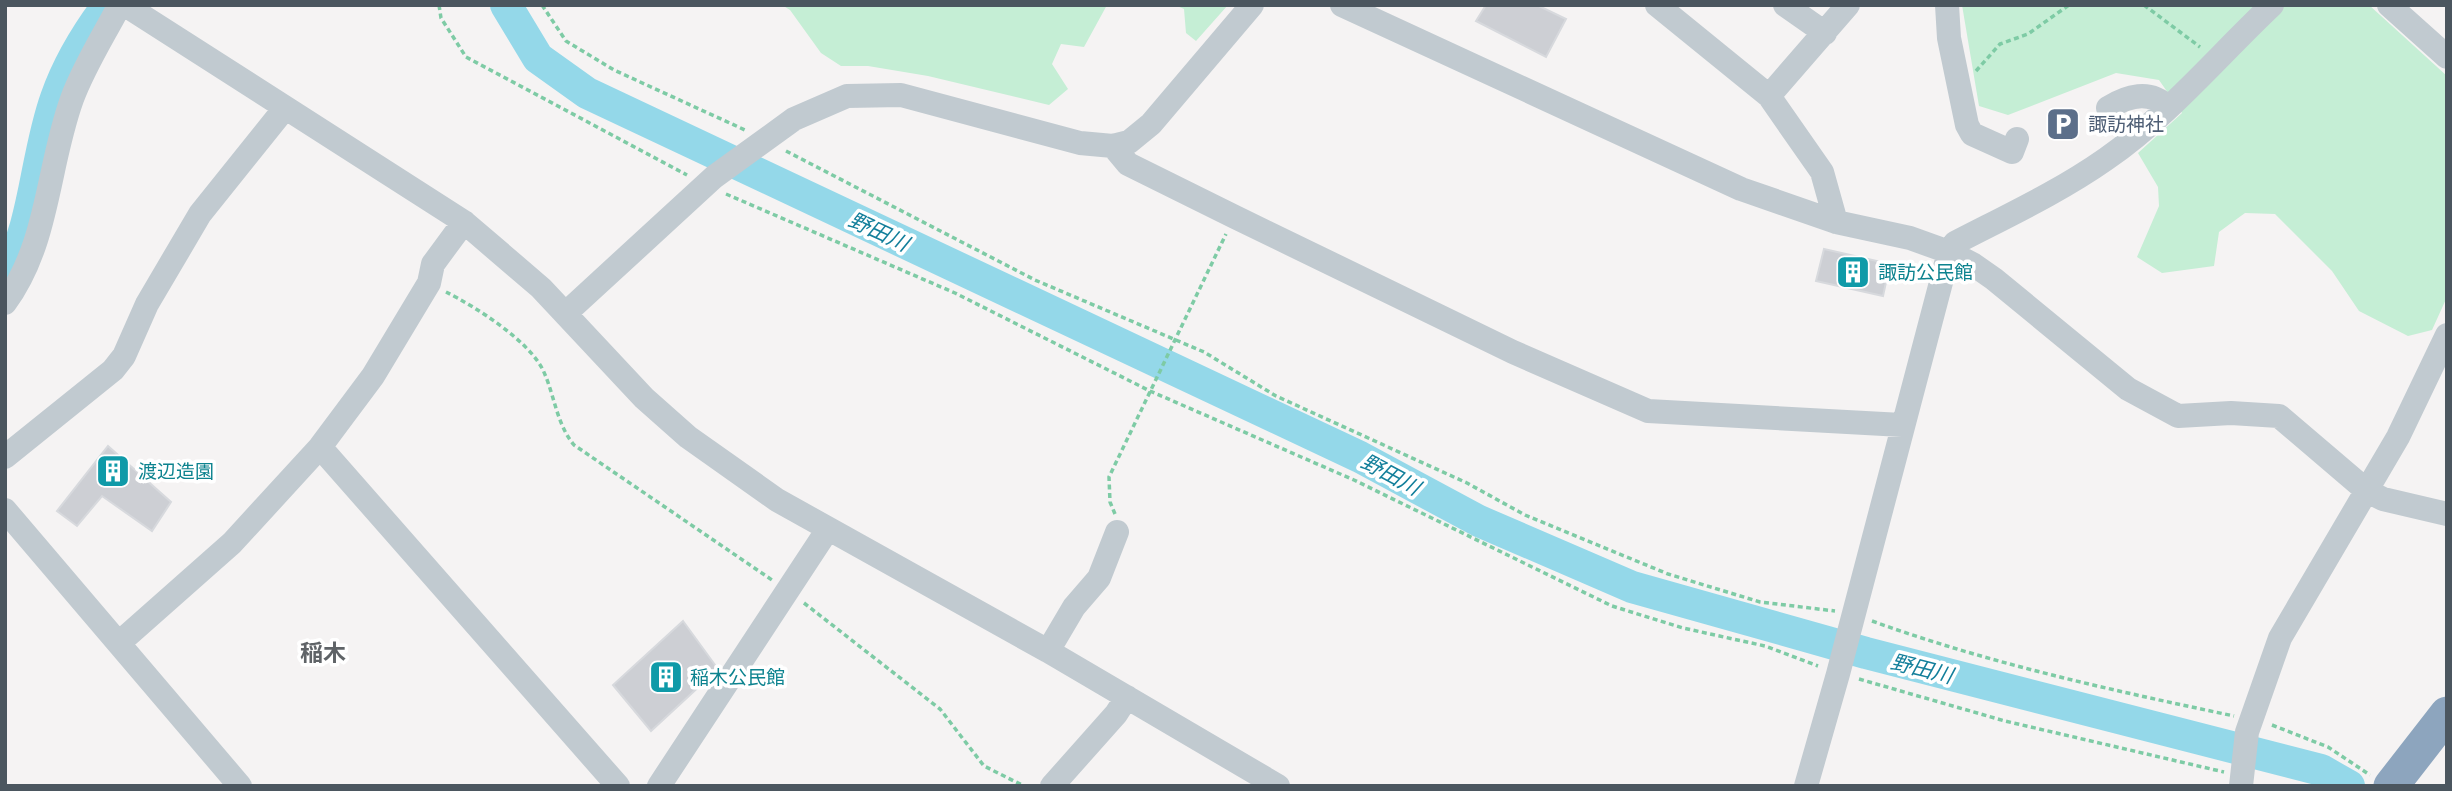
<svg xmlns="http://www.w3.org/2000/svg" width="2452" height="791" font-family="'Noto Sans','Noto Sans JP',sans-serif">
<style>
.green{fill:#c5eed5}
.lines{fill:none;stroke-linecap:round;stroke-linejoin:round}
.river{stroke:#94d8e9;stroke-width:32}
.building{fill:#cdcfd4;stroke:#d7d9dd;stroke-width:2}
.path{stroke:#7ecba5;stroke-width:3.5;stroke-dasharray:5 3.5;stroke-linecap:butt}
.minor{stroke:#c1cad0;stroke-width:24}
.highway{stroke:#8da5be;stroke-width:35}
.labels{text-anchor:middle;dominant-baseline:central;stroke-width:7;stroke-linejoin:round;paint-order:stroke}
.service-label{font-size:19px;fill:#4e5e75;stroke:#fff;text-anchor:start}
.culture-label{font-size:19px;fill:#0d838f;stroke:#fff;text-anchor:start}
.water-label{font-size:21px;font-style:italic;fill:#137f9b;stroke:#fff}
.quarter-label{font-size:23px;font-weight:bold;fill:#5f6367;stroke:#fff}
</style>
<rect width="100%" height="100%" fill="#f5f3f3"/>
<path class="green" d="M 782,5 L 1107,5 L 1084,47 L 1061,44 L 1052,64 L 1068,89 L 1049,105 L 928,76 L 868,66 L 841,66 L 821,53 L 790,10 Z
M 1175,5 L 1228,5 L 1196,41 L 1186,33 L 1184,9 Z
M 1962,5 L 2369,5 L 2447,76 L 2447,297 L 2432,330 L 2408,336 L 2359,311 L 2332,271 L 2275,214 L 2245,213 L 2219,232 L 2214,266 L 2162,273 L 2137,257 L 2159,206 L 2158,187 L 2138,153 L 2182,113 L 2159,80 L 2116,73 L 2008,115 L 1979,106 Z"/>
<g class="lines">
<path class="river" d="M 506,5 L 538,58 L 587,93 L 1360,457 L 1479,521 L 1632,587 L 1866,653 L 2321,770 L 2349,786
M 5,278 C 36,223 35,157 56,98 C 68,64 86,34 108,5"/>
</g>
<path class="building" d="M 1486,5 L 1537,5 L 1566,19 L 1546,57 L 1476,21 Z
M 1824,249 L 1890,264 L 1883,296 L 1816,281 Z
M 108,446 L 171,502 L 152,531 L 102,496 L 77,526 L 57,511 Z
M 683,621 L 718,669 L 651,731 L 613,685 Z"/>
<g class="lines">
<path class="path" d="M 439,5 L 441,18 L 466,57 L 687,175
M 542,5 L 566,41 L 614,70 L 745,130
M 2144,5 L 2200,47
M 1976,71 L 2000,44 L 2028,34 L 2069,5
M 786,151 L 1035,280 L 1204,352 L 1276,396 L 1467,483 L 1525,515 L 1668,574 L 1760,602 L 1835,611
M 726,194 L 955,293 L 1150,391 L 1354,480 L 1612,606 L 1683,628 L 1765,646 L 1818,666
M 446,292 C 476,307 528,340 543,370 C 555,396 556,423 574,445 L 772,580
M 1115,514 L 1110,502 L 1109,477 L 1226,234
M 804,603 L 940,709 L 984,766 L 1024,786
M 1872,621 C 1991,664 2111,690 2234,716
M 1859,679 L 2005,721 L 2224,772
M 2272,725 L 2328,747 L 2370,775"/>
<path class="minor" d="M 125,5 L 464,222 L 541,288 L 644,398 L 688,437 L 777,500 L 1048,651 L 1278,786
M 1342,5 L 1741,189 L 1836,222 L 1910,238 L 1949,252 L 1955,243 C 2007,216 2059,192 2106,159 C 2167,117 2218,56 2272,5
M 1657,5 L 1769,96 L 1822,172 L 1836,222
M 1785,5 L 1825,33
M 1947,5 L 1949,38 L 1967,125 L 1972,134 L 2012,152 L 2017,139
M 2389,5 L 2447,57
M 1769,96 L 1848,5
M 2108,108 C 2127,96 2150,89 2167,107
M 1113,146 L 1128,164 L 1235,217 L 1513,352 L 1648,411 L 1902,425
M 5,303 C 49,243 47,168 72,99 C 83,69 101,40 116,12 L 124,5
M 566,313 L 714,177 L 794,119 L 847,96 L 901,95 L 1080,143 L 1113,146 L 1129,142 L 1151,124 L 1252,5
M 320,447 L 618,786
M 5,457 L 113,370 L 124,356 L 147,304 L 200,214 L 285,108
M 5,510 L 240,786
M 119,643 L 232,543 L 320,447 L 373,376 L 429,283 L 433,264 L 464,222
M 1048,651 L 1074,607 L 1099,578 L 1117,532
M 659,786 L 828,529
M 1052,786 L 1116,714 L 1127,697
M 1806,786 L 1838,674 L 1949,252 L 1974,265 L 1994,279 L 2128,389 L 2178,416 L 2231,413 L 2279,416 L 2367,491 L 2383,499 L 2447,514
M 2241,786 L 2247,732 L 2280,638 L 2398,437 L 2447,335"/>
<path class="highway" d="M 2391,786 L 2447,714"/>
</g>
<defs>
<g id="parking-square" transform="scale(1.75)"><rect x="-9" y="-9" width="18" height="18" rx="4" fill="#5c6f8a" stroke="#fff"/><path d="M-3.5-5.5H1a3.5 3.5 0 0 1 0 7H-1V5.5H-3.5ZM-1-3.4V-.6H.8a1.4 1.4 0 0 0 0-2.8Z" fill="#fff"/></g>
<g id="building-square" transform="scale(1.75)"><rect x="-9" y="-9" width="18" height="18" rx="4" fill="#0f9aa8" stroke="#fff"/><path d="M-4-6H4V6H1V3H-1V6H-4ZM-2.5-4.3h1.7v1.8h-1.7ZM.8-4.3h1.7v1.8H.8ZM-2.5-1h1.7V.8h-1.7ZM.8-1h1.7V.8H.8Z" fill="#fff"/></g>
</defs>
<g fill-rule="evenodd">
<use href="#parking-square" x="2063" y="124"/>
<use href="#building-square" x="1853" y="272"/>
<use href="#building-square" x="113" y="471"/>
<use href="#building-square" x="666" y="677"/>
</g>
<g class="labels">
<g class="service-label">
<text x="2088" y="124">諏訪神社</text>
</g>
<g class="culture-label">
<text x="1878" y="272">諏訪公民館</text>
<text x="138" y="471">渡辺造園</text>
<text x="690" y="677">稲木公民館</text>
</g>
<g class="water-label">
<text transform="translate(879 231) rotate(25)">野田川</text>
<text transform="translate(1391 474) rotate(28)">野田川</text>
<text transform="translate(1922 668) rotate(14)">野田川</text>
</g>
<g class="quarter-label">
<text x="323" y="652">稲木</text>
</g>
</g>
<rect width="2452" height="791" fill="none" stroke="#4b565f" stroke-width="14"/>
</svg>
